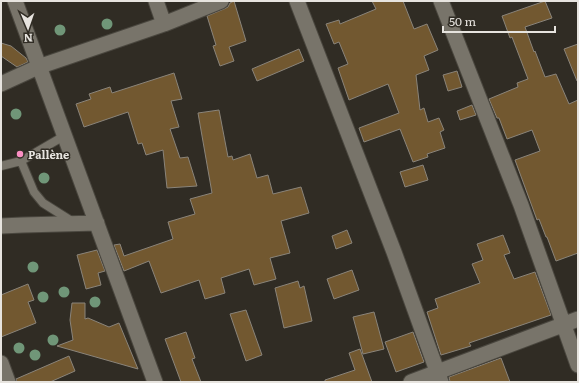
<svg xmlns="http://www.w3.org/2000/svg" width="579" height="383" font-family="Literata,serif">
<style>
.building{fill:#725830;stroke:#8a847a}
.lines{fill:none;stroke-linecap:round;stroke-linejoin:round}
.service-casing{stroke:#4a473f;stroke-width:10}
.minor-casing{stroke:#4a473f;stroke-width:17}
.service{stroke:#78746a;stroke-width:8}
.minor{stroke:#78746a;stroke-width:15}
.tree{fill:#709678}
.poi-dot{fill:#fb8fc3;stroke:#302c24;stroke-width:1.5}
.labels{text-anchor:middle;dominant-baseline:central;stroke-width:3;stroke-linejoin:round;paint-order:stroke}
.poi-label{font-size:11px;font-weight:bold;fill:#e7e4df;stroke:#302c24;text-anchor:start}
</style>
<rect width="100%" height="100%" fill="#302c24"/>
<path class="building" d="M 234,1 L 246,41 L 229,47 L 234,61 L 220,66 L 213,46 L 216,45 L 207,16 L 224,9 L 228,7 L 230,3 Z
M 372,1 L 403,1 L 414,29 L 427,24 L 438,50 L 424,56 L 429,70 L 416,75 L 420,110 L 424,108 L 428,122 L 439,118 L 444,130 L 440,132 L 445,148 L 427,154 L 428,157 L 413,162 L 400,129 L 364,142 L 359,128 L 399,113 L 388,84 L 349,100 L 338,68 L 348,64 L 339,42 L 334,44 L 326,24 L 339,20 L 340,24 L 376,9 Z
M 545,1 L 552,18 L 525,27 L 534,52 L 535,51 L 545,77 L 556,74 L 569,104 L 578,100 L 578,253 L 556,261 L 547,237 L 546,237 L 539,219 L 537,220 L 515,160 L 540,151 L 532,130 L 507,139 L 499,118 L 497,118 L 489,99 L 518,87 L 517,83 L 528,79 L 512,37 L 510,38 L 502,16 Z
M 1,43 L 11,46 L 26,58 L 28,62 L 17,67 L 1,56 Z
M 578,44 L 578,81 L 577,81 L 564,49 Z
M 299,49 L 304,61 L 257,81 L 252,69 Z
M 457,71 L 462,87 L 448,91 L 443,75 Z
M 174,73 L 182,99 L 171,101 L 179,127 L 170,129 L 180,158 L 188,157 L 197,186 L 167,188 L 163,150 L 146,155 L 142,143 L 138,144 L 128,112 L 84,127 L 76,104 L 91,99 L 89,94 L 110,87 L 112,93 Z
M 472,105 L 476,115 L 460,120 L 457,111 Z
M 219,110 L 228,157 L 232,156 L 233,160 L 250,154 L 257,178 L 268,175 L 273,194 L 301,187 L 309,213 L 281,221 L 290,253 L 270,258 L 276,279 L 254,285 L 249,269 L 221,278 L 225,293 L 205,299 L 199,280 L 161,293 L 149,261 L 124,271 L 114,245 L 120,244 L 124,256 L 173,239 L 168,222 L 195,214 L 190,199 L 212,193 L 198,113 Z
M 423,165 L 428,180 L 405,187 L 400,172 Z
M 347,230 L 352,243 L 336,249 L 332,236 Z
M 503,235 L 510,253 L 504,255 L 514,279 L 535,272 L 551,315 L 469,343 L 471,346 L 441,355 L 427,312 L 438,308 L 435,299 L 480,283 L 472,264 L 483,260 L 477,244 Z
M 97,250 L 105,271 L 98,273 L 101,285 L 86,289 L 77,255 Z
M 352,270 L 359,290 L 334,299 L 327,279 Z
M 298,281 L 300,288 L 304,286 L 312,321 L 284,328 L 275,288 Z
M 28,284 L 34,300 L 28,302 L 36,323 L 1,337 L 1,295 Z
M 72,303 L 85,303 L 85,319 L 88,318 L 109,327 L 119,323 L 138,369 L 57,346 L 73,340 L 70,320 Z
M 246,310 L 262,355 L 246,361 L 230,314 Z
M 374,312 L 384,349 L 363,354 L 353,317 Z
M 186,332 L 195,358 L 192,359 L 201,382 L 181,382 L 165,339 Z
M 413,332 L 424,362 L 396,372 L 385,342 Z
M 360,349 L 372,382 L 325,382 L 325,380 L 355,370 L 349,353 Z
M 69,356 L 75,371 L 50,382 L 17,382 L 16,379 Z
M 501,358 L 510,382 L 450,382 L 449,377 Z"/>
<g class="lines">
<g class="service-casing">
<path id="service" d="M 21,161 L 34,192 L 43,203 L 73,222
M 1,166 L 21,161 L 64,136"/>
</g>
<g class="minor-casing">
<path id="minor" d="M 15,1 L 155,382
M 156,1 L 164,24
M 297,1 L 394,252 L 441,382
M 441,1 L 521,205 L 578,365
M 1,84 L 38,67 L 164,24 L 221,1
M 1,226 L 23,225 L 97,223
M 1,363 L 8,382
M 411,382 L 578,319"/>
</g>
<use href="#service" class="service"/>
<use href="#minor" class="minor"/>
</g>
<g class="tree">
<circle cx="107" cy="24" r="5.5"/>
<circle cx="60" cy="30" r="5.5"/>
<circle cx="16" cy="114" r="5.5"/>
<circle cx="44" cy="178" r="5.5"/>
<circle cx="33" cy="267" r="5.5"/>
<circle cx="64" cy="292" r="5.5"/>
<circle cx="43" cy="297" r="5.5"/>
<circle cx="95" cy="302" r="5.5"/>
<circle cx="53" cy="340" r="5.5"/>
<circle cx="19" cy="348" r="5.5"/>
<circle cx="35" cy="355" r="5.5"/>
</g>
<circle class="poi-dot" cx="20" cy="154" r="4"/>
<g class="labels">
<g class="poi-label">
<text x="28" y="154">Pallène</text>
</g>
</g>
<rect width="579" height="383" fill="none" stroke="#e7e4df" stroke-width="4"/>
<g transform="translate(28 28) rotate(178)" stroke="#302c24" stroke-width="3" paint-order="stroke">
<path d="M0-3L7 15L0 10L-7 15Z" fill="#e7e4df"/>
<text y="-6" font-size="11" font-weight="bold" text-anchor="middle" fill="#e7e4df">N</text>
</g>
<path d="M443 26v6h112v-6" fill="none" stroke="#e7e4df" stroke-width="2"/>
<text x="449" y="26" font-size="12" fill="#e7e4df" stroke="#302c24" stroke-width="3" paint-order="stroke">50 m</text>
</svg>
